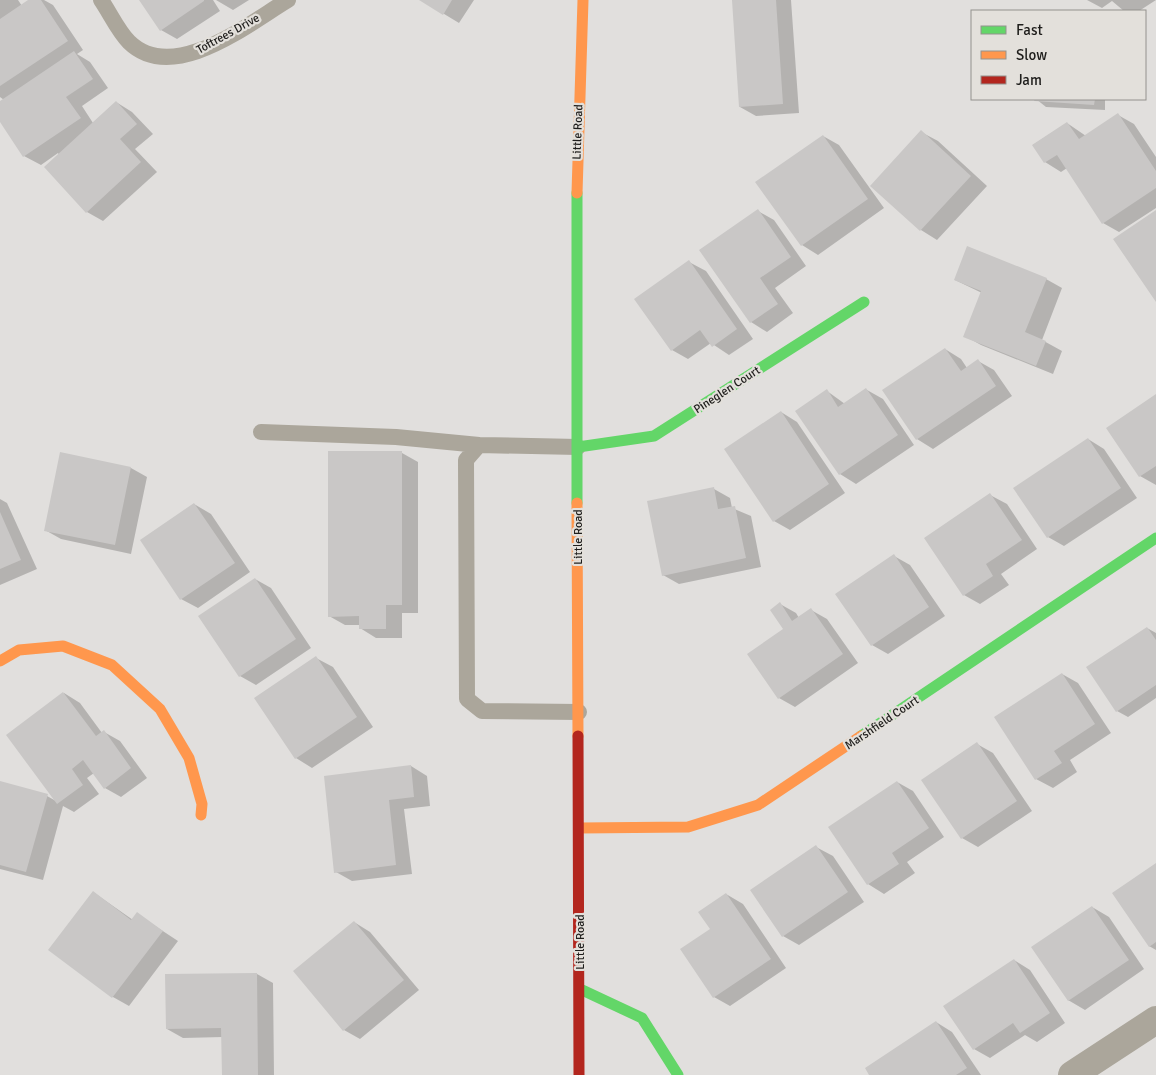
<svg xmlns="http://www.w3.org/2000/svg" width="1156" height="1075" font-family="Signika,sans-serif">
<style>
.shadow{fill:#0003}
.building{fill:#c9c7c6}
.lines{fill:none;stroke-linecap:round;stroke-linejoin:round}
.lane{stroke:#aba69b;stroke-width:16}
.street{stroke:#aba69b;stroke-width:28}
.fast{stroke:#63d668;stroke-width:11}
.slow{stroke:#ff974d;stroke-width:11}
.jam{stroke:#b3261e;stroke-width:11}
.labels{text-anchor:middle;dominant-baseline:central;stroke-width:4.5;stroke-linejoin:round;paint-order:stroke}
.street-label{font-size:12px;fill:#1e1d1b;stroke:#e3e0db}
</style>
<rect width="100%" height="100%" fill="#e1dfdd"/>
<path class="shadow" d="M 0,0 L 18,0 L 22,6 L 30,0 L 44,0 L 53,5 L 83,50 L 77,54 L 90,62 L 108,88 L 82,106 L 93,123 L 116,102 L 132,112 L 153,134 L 135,149 L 157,172 L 103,221 L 87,212 L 58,153 L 41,165 L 24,156 L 0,120 L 0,102 L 4,100 L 0,97 Z
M 141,0 L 213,0 L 220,11 L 177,39 L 161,30 Z
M 216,0 L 249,0 L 233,10 Z
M 421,0 L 474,0 L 459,23 Z
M 733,0 L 791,0 L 799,113 L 756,116 L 740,107 Z
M 1087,0 L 1156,0 L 1139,11 L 1124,11 L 1112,1 L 1102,8 Z
M 1036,99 L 1105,99 L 1105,110 L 1046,107 Z
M 1118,115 L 1134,124 L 1156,157 L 1156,208 L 1119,232 L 1103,223 L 1067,168 L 1061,172 L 1045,162 L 1033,145 L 1067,123 L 1086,136 Z
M 921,132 L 938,141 L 987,186 L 937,240 L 921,230 L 872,186 Z
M 823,136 L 839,145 L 884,208 L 818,255 L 802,245 Z
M 758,211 L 774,220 L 806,266 L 775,288 L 793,313 L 767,332 L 751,322 Z
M 689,262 L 706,271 L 753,339 L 729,355 L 711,343 L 688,359 L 672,350 Z
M 1046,279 L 1062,288 L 1042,340 L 1062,351 L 1053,374 L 981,345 L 965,336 L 982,293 L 955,280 Z
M 945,349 L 961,359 L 967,368 L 978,361 L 994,370 L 1012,396 L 933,449 L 917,439 L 884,390 Z
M 867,390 L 883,399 L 914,445 L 856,484 L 840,474 L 797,411 L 827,391 L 845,404 Z
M 1156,396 L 1156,485 L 1140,476 L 1108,428 Z
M 781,412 L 797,422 L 845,493 L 790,530 L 774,521 Z
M 1088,439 L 1104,449 L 1137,498 L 1064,546 L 1048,537 Z
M 402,453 L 418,462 L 418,613 L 402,613 L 402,638 L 376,638 L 360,628 L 360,625 L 345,625 L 329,616 Z
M 61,454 L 131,468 L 147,477 L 131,554 L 61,539 L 45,530 Z
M 714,489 L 730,498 L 732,508 L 751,516 L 761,567 L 679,584 L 663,575 Z
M 990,495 L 1007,504 L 1037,549 L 1001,574 L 1009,585 L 980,604 L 964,595 Z
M 0,499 L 7,503 L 37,569 L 0,585 Z
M 194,504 L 211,514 L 250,572 L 198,608 L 181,599 Z
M 894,556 L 910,565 L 945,616 L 888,654 L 872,645 Z
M 255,579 L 271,588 L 311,648 L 256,685 L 240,676 Z
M 780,604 L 796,613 L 799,618 L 811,610 L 827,619 L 858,663 L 795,707 L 779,698 L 785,629 Z
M 1147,628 L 1156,633 L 1156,698 L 1128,717 L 1117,711 Z
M 316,658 L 333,667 L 373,727 L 312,768 L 296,758 Z
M 1062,674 L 1078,683 L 1111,733 L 1070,760 L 1077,772 L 1053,788 L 1036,779 Z
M 64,693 L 80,703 L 102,733 L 104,732 L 120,741 L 147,778 L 121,797 L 105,788 L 94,773 L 87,778 L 99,794 L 74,812 L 63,806 L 43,880 L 0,869 L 0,783 L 47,796 L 56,801 Z
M 977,744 L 993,753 L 1032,811 L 978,847 L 962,838 Z
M 411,766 L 427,776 L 430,806 L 404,809 L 412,874 L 352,881 L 336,872 Z
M 897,782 L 913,791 L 944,837 L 907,862 L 915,873 L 884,894 L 868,884 Z
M 816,847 L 833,856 L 864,902 L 799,945 L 783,936 Z
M 1156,864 L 1156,950 L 1149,946 Z
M 93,892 L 133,920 L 137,914 L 178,941 L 129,1006 L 113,997 L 50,950 Z
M 726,894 L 743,904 L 786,968 L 730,1006 L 714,997 Z
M 1092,907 L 1109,917 L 1144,969 L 1085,1010 L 1068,1000 Z
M 354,922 L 370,932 L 419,990 L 360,1039 L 344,1030 Z
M 1014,960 L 1030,970 L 1065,1023 L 1037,1042 L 1025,1035 L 990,1058 L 974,1049 Z
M 257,974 L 273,983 L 274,1075 L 223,1075 L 223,1037 L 183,1038 L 167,1029 Z
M 936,1022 L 952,1032 L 981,1075 L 871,1075 Z"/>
<path class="building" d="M 28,0 L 41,0 L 68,41 L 0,86 L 0,19 Z
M 139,0 L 204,0 L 204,1 L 160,31 Z
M 419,0 L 452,0 L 443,15 Z
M 732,0 L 776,0 L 783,104 L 739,107 Z
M 74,51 L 93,79 L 66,97 L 81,118 L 23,157 L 0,122 L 0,101 Z
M 1035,99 L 1095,99 L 1094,105 L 1034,101 Z
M 116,101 L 137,124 L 120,139 L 141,162 L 86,213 L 44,167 Z
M 1118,113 L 1156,171 L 1156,188 L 1102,224 L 1057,155 L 1044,163 L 1032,145 L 1067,122 L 1079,139 Z
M 921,130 L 971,176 L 920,231 L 870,186 Z
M 823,135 L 868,199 L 801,246 L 755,182 Z
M 758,209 L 791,257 L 760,278 L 778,304 L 750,323 L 699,250 Z
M 1156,210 L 1156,302 L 1113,239 Z
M 967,246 L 1047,278 L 1025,332 L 1046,341 L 1036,366 L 963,337 L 981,291 L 954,280 Z
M 689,260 L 737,329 L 712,347 L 700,330 L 671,351 L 634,299 Z
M 945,348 L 961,371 L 978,359 L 996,386 L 916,440 L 882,390 Z
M 866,388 L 898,435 L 839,475 L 795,411 L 827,389 L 838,407 Z
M 1156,394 L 1156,466 L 1139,477 L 1106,428 Z
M 781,411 L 829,484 L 773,522 L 724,449 Z
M 1088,438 L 1121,488 L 1047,538 L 1013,488 Z
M 328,451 L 402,451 L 402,605 L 386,605 L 386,629 L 359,629 L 359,616 L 328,617 Z
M 60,452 L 131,467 L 115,545 L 44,531 Z
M 714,487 L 718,509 L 735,506 L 746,558 L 662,576 L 647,501 Z
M 990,493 L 1022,540 L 986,564 L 993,576 L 963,596 L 924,538 Z
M 194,503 L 235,563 L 180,600 L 140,540 Z
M 0,512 L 21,560 L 0,569 Z
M 894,554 L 929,607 L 871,646 L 835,594 Z
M 255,578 L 296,639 L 239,677 L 198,616 Z
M 780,602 L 792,621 L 811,608 L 843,654 L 778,699 L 747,654 L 783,629 L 770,610 Z
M 1147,627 L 1156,640 L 1156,685 L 1116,712 L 1086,667 Z
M 316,656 L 357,717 L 295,759 L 254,698 Z
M 1062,673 L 1095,724 L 1054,751 L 1062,763 L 1035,780 L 994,717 Z
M 63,692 L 96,736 L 104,730 L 131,768 L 104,789 L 83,760 L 72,769 L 83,785 L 57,804 L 6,735 Z
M 977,742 L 1017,801 L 961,839 L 921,780 Z
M 411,765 L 414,797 L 389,800 L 396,865 L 334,873 L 324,776 Z
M 0,781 L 48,794 L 26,872 L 0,865 Z
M 897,781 L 929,828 L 892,853 L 899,864 L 867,885 L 828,827 Z
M 816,845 L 848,892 L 782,937 L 750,890 Z
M 1156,863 L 1156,942 L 1149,947 L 1112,893 Z
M 93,891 L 131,920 L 137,912 L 163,931 L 112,998 L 48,950 Z
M 726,893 L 771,959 L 713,998 L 680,949 L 710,929 L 698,912 Z
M 1092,906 L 1129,960 L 1068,1001 L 1031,947 Z
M 354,921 L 404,980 L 343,1031 L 293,971 Z
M 1014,959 L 1050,1013 L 1020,1033 L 1013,1023 L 973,1050 L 943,1006 Z
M 257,973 L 258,1075 L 222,1075 L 221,1028 L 166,1029 L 165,974 Z
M 936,1021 L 967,1068 L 956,1075 L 869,1075 L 865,1068 Z"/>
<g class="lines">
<path class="lane" d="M 101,0 C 110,13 118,31 129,42 C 173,85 248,24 288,0
M 261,432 L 396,437 L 479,445
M 578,447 L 479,445 L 466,460 L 467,699 L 482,711 L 579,712"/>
<path class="street" d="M 1072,1075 L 1156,1020"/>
<path class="fast" d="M 577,193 L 577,503
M 578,447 L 654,436 L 864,302
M 861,736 L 1156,538
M 580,989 L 642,1018 L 678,1075"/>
<path class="slow" d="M 577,193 L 583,0
M 577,503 L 578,736
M 0,661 L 19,650 L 63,646 L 112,665 L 160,709 L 189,758 L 202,804 L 201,815
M 580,828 L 688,827 L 758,805 L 861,736"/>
<path class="jam" d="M 578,736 L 579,1075"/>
</g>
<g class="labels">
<g class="street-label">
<text transform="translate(228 34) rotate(-29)">Toftrees Drive</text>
<text transform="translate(578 132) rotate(-88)">Little Road</text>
<text transform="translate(727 390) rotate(-33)">Pineglen Court</text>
<text transform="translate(578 537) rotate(-90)">Little Road</text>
<text transform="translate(882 723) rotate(-34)">Marshfield Court</text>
<text transform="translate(580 942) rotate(-90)">Little Road</text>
</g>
</g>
<rect x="971" y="10" width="175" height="90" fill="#e3e0db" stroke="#94928e"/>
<rect x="981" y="26" width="25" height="8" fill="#63d668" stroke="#94928e"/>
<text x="1016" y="35" font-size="15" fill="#1e1d1b">Fast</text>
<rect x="981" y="51" width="25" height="8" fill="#ff974d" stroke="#94928e"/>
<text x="1016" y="60" font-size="15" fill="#1e1d1b">Slow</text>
<rect x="981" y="76" width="25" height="8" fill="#b3261e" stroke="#94928e"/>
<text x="1016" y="85" font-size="15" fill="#1e1d1b">Jam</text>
</svg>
